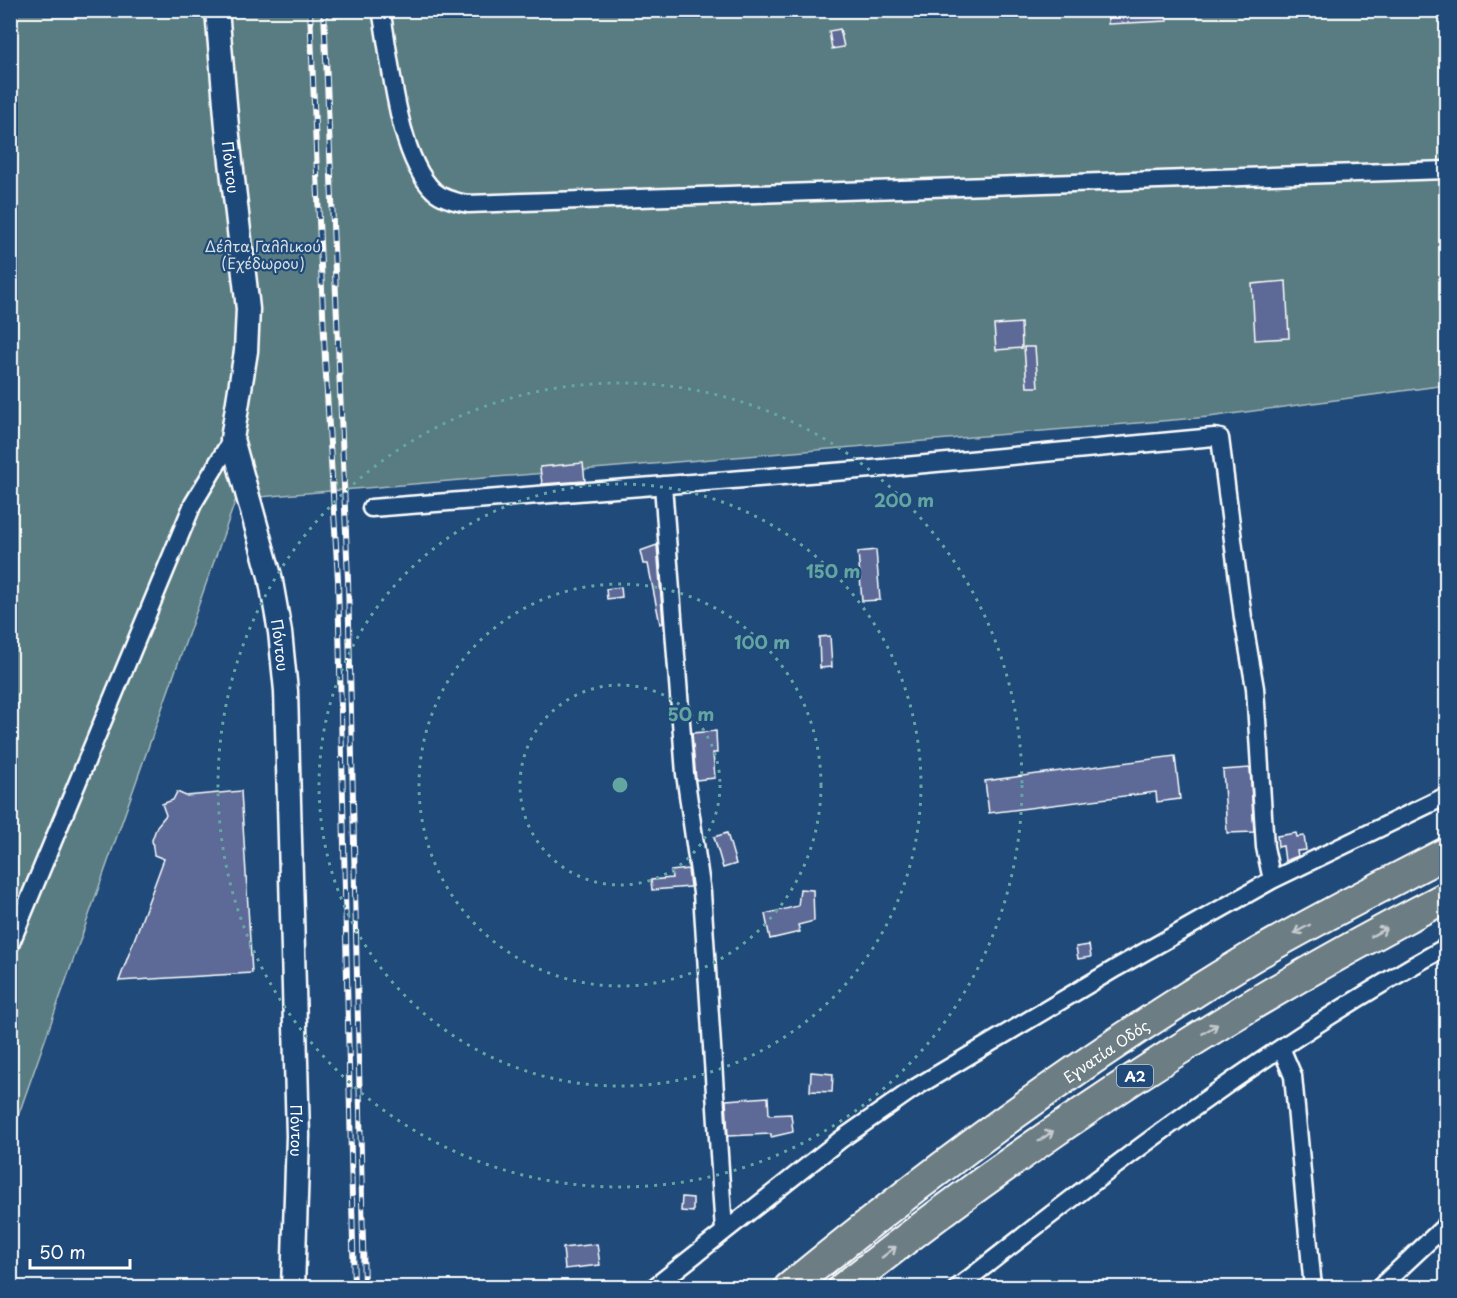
<svg xmlns="http://www.w3.org/2000/svg" width="1457" height="1298" font-family="'Playpen Sans',sans-serif">
<style>
.green{fill:#587b81;stroke:#acbdc0;stroke-width:1.5}
.building{fill:#5d6b97;stroke:#fff;stroke-width:1.5}
.lines{fill:none;stroke-linecap:round;stroke-linejoin:round}
.street-casing{stroke:#fff;stroke-width:21}
.secondary-casing{stroke:#fff;stroke-width:27}
.highway-casing{stroke:#fff;stroke-width:34}
.street{stroke:#1f4a7a;stroke-width:16}
.secondary{stroke:#1f4a7a;stroke-width:22}
.highway{stroke:#6d7d84;stroke-width:30}
.rail-casing{stroke:#fff;stroke-width:6}
.rail{stroke:#1f4a7a;stroke-width:4;stroke-dasharray:11;stroke-linecap:butt}
.oneway{stroke:#c5cbce}
.ring{fill:none;stroke:#63a6a1;stroke-width:3;stroke-dasharray:3 6}
.labels{text-anchor:middle;dominant-baseline:central;stroke-width:4.5;stroke-linejoin:round;paint-order:stroke}
.shield{fill:#1f4a7a;stroke:#bcc9d7;stroke-width:1.5}
.shield-label{font-size:14px;font-weight:bold;fill:#fff}
.street-label{font-size:15px;fill:#fff;stroke:#1f4a7a}
.park-label{font-size:15px;fill:#d5dee0;stroke:#1f4a7a}
.centre{fill:#63a6a1;stroke:#1f4a7a;stroke-width:3}
.ring-label{font-size:18px;text-anchor:middle;font-weight:bold;fill:#63a6a1;stroke:#1f4a7a;stroke-width:4.5;stroke-linejoin:round;paint-order:stroke}
</style>
<rect width="100%" height="100%" fill="#1f4a7a"/>
<filter id="ink" filterUnits="userSpaceOnUse"><feTurbulence type="fractalNoise" baseFrequency=".0167" numOctaves="2"/><feDisplacementMap in="SourceGraphic" scale="12" xChannelSelector="R" yChannelSelector="G"/><feConvolveMatrix kernelMatrix="1 2 1 2 8 2 1 2 1" color-interpolation-filters="sRGB"/></filter>
<g filter="url(#ink)">
<path class="green" d="M 11,11 L 1446,11 L 1446,385 L 1209,417 L 236,499 L 11,1136 Z"/>
<path class="building" d="M 1108,10 L 1166,10 L 1167,21 L 1108,24 Z
M 840,29 L 844,47 L 832,49 L 829,31 Z
M 1286,281 L 1289,338 L 1255,340 L 1252,284 Z
M 1021,323 L 1022,348 L 996,350 L 994,325 Z
M 1024,347 L 1035,347 L 1038,387 L 1027,387 Z
M 583,463 L 585,481 L 542,484 L 540,467 Z
M 657,545 L 663,623 L 660,624 L 648,564 L 643,564 L 640,551 Z
M 876,550 L 880,600 L 862,601 L 858,552 Z
M 621,587 L 622,597 L 607,599 L 606,589 Z
M 830,636 L 832,667 L 820,668 L 819,637 Z
M 716,731 L 717,753 L 713,753 L 715,778 L 696,780 L 692,733 Z
M 1175,756 L 1180,799 L 1157,802 L 1156,792 L 989,813 L 985,781 Z
M 1250,768 L 1254,832 L 1227,833 L 1223,770 Z
M 241,791 L 252,973 L 119,981 L 164,859 L 154,855 L 152,840 L 157,826 L 166,815 L 162,804 L 173,800 L 177,792 L 186,796 Z
M 727,833 L 736,864 L 723,868 L 714,837 Z
M 1296,833 L 1297,837 L 1304,836 L 1306,850 L 1297,851 L 1298,856 L 1285,861 L 1283,846 L 1278,847 L 1277,836 Z
M 688,869 L 690,887 L 652,890 L 651,880 L 672,878 L 671,871 Z
M 800,889 L 813,890 L 814,921 L 798,925 L 800,932 L 770,939 L 765,914 L 798,906 Z
M 1089,945 L 1091,957 L 1078,959 L 1076,947 Z
M 811,1072 L 833,1074 L 832,1092 L 810,1091 Z
M 768,1097 L 769,1115 L 791,1114 L 793,1132 L 771,1137 L 771,1134 L 728,1136 L 726,1100 Z
M 682,1197 L 693,1198 L 693,1212 L 681,1211 Z
M 597,1244 L 600,1265 L 565,1269 L 563,1248 Z"/>
<g class="lines">
<g class="street-casing">
<path id="street" d="M 381,10 C 391,60 397,156 434,191 C 443,199 457,202 468,204 L 1446,170
M 663,485 L 685,774 L 702,893 L 724,1231
M 371,508 L 872,469 L 1214,437 L 1220,438 L 1243,618 L 1255,688 L 1265,847 L 1272,880
M 10,945 L 193,504 L 232,439
M 1281,1048 L 1293,1076 L 1313,1288
M 653,1288 L 840,1140 L 913,1089 L 1116,968 L 1272,880 L 1446,796
M 957,1288 C 1113,1165 1272,1043 1446,947
M 1379,1288 L 1446,1225"/>
</g>
<g class="secondary-casing">
<g id="secondary">
<path id="s1" d="M 217,10 L 227,127 L 248,309 L 246,351 L 232,439 L 270,576 L 280,632 L 286,691 L 298,1136 L 293,1288"/>
</g>
</g>
<g class="highway-casing">
<g id="highway">
<path id="s2" d="M 789,1288 C 935,1168 1088,1055 1250,958 C 1314,920 1381,887 1446,853"/>
<path d="M 843,1288 C 1032,1138 1232,1007 1446,897"/>
</g>
</g>
<use href="#street" class="street"/>
<use href="#secondary" class="secondary"/>
<use href="#highway" class="highway"/>
<g class="rail-casing">
<path id="rail" d="M 310,10 L 325,359 L 338,580 L 354,1288
M 324,10 L 348,580 L 364,1288"/>
</g>
<use href="#rail" class="rail"/>
</g>
<defs><path id="oneway-shaft" d="M-6 0H5M1.5-3L5.5 0L1.5 3" fill="none" stroke-width="1.6" stroke-linecap="round" stroke-linejoin="round" transform="scale(1.5)"/></defs>
<g class="oneway">
<use href="#oneway-shaft" transform="translate(1302 929) rotate(152)"/>
<use href="#oneway-shaft" transform="translate(1379 932) rotate(-29)"/>
<use href="#oneway-shaft" transform="translate(1210 1029) rotate(-32)"/>
<use href="#oneway-shaft" transform="translate(1046 1136) rotate(-35)"/>
<use href="#oneway-shaft" transform="translate(889 1252) rotate(-38)"/>
</g>
</g>
<g class="ring">
<circle cx="620" cy="785" r="100"/>
<circle cx="620" cy="785" r="201"/>
<circle cx="620" cy="785" r="301"/>
<circle cx="620" cy="785" r="402"/>
</g>
<g class="labels">
<rect class="shield" x="1117" y="1065" width="36" height="22" rx="4.5"/>
<g class="shield-label">
<text x="1135" y="1076">Α2</text>
</g>
<g class="street-label">
<text stroke="none"><textPath href="#s1" startOffset="158">Πόντου</textPath></text>
<text stroke="none"><textPath href="#s1" startOffset="644">Πόντου</textPath></text>
<text stroke="none"><textPath href="#s2" startOffset="396">Εγνατία Οδός</textPath></text>
<text stroke="none"><textPath href="#s1" startOffset="1130">Πόντου</textPath></text>
</g>
<g class="park-label">
<text x="263" y="245">Δέλτα Γαλλικού<tspan x="263" dy="17">(Εχέδωρου)</tspan></text>
</g>
</g>
<circle cx="620" cy="785" r="9" class="centre"/>
<g class="ring-label">
<text x="904" y="507">200 m</text>
<text x="833" y="578">150 m</text>
<text x="762" y="649">100 m</text>
<text x="691" y="721">50 m</text>
</g>
<rect width="1457" height="1298" fill="none" stroke="#1f4a7a" stroke-width="36"/>
<rect x="18" y="18" width="1421" height="1262" fill="none" stroke="#fff" stroke-width="2" filter="url(#ink)"/>
<path d="M30 1259v9h100v-9" fill="none" stroke="#ffffff" stroke-width="3"/>
<text x="39" y="1259" font-size="18" fill="#ffffff" stroke="#1f4a7a" stroke-width="4.5" paint-order="stroke">50 m</text>
</svg>
